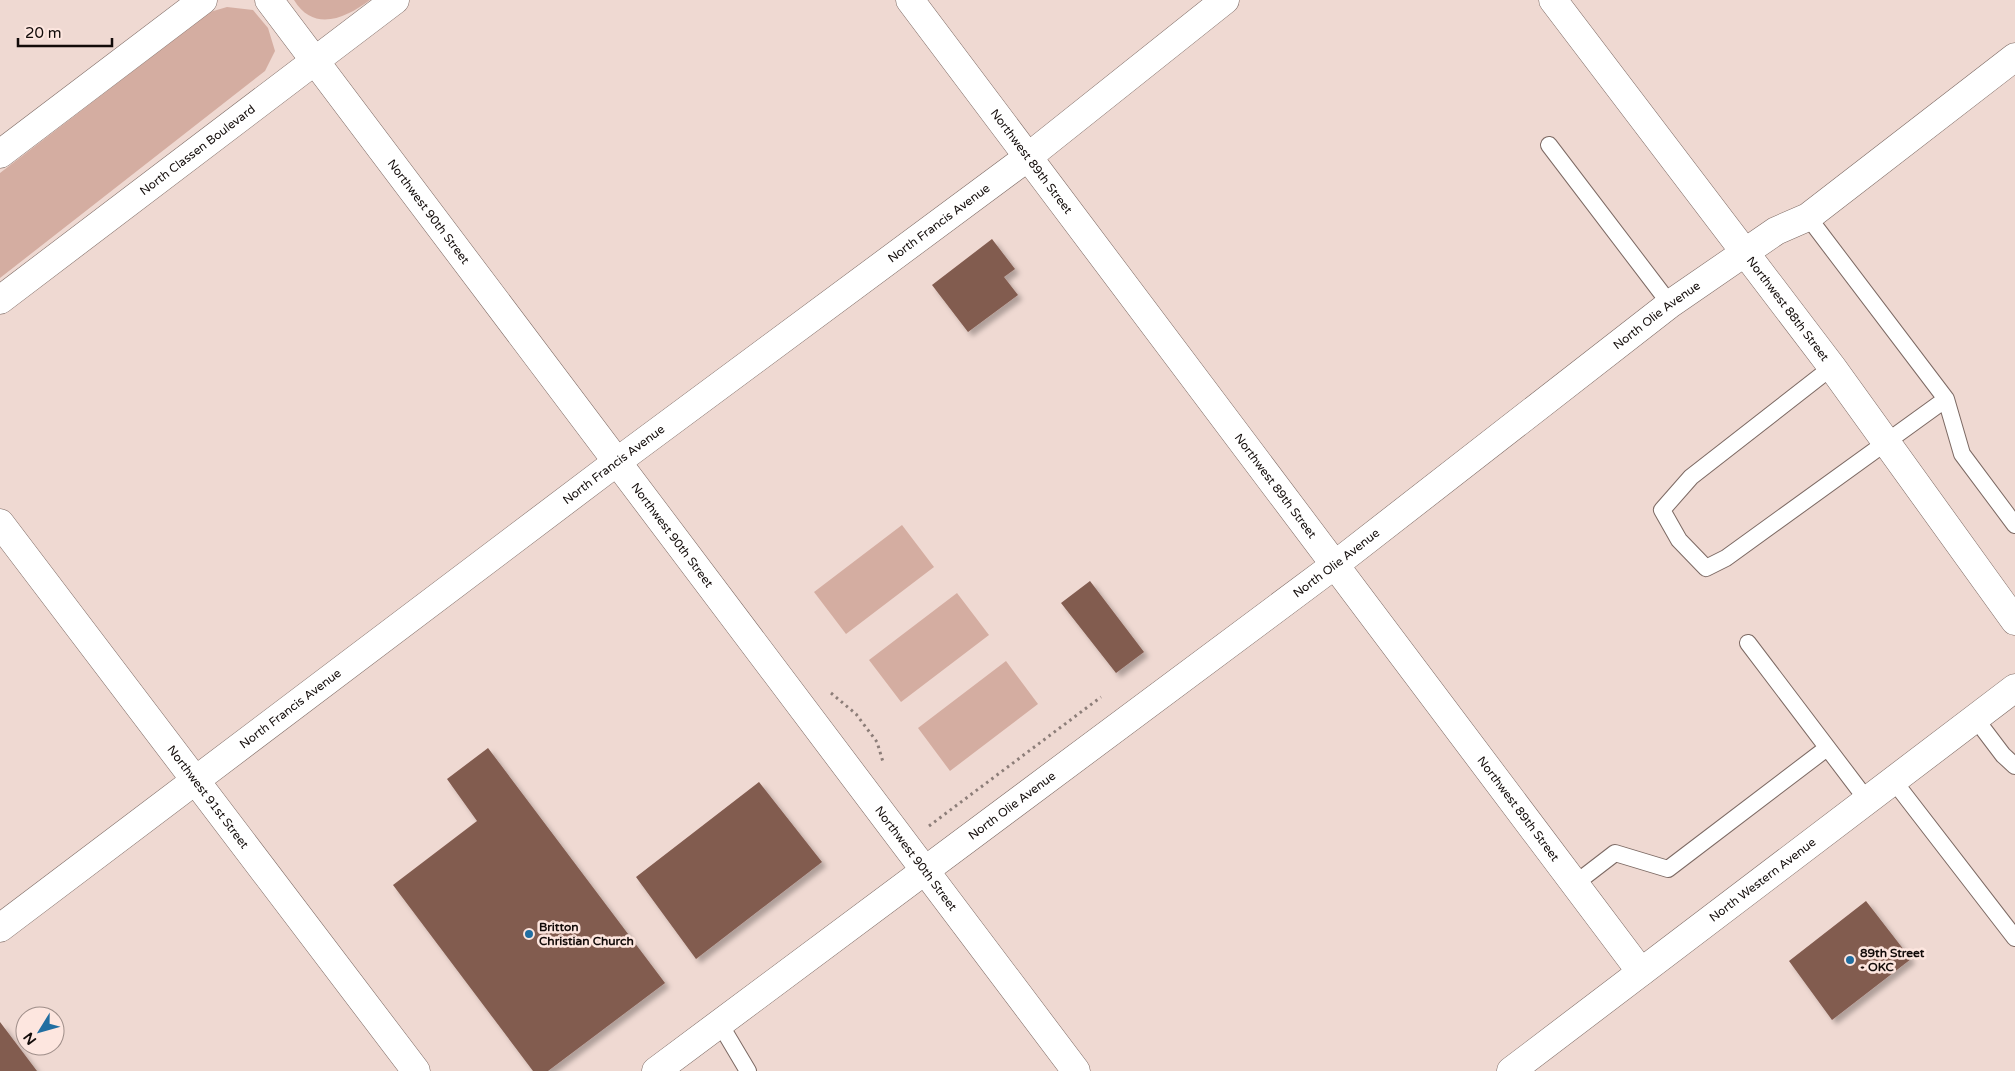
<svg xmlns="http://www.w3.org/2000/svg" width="2015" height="1071" font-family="'Varela Round',sans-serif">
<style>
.green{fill:#d4ada1}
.building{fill:#825b4f;filter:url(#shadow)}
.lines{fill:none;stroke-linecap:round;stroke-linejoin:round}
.service-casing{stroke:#7c6963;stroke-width:18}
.minor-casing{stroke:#7c6963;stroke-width:29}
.tertiary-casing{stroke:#7c6963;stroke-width:29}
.secondary-casing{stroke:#7c6963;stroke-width:29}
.path{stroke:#8c7d78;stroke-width:3;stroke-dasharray:2.5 4;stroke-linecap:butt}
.service{stroke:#fff;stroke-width:16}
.minor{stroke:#fff;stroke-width:28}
.tertiary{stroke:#fff;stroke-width:28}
.secondary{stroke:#fff;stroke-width:28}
.poi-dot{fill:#216ea1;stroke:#fde6df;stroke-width:2}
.labels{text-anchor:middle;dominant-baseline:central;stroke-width:5;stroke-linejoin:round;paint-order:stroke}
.street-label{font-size:12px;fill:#120b09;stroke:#fde6df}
.poi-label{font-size:12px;font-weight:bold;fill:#120b09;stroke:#fde6df;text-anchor:start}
</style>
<defs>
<filter id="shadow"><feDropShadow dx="4.5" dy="4.5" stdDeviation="2.5" flood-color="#0004"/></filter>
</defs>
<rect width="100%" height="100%" fill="#efd9d2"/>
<path class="green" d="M 294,0 L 370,0 C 346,18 314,33 294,0 Z
M 227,7 L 253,10 L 268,28 L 275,51 L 265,71 L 0,278 L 0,173 L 210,12 Z
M 902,525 L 934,567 L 846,634 L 814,592 Z
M 957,593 L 989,635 L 901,702 L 869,660 Z
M 1006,661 L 1038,704 L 950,771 L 918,728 Z"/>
<path class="building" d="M 992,239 L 1015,269 L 1004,277 L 1018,295 L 968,332 L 932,285 Z
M 1090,581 L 1144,652 L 1116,673 L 1061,603 Z
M 488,748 L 665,983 L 548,1071 L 533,1071 L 393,885 L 477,821 L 447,779 Z
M 759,782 L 822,862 L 696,959 L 636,877 Z
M 1866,901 L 1911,959 L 1832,1020 L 1789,961 Z
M 0,1022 L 37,1071 L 0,1071 Z"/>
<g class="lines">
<g class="service-casing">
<path id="service" d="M 1549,145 L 1670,304
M 1808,217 L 1946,399 L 1962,454 L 2015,525
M 1832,367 L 1691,477 L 1662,510 L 1679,540 L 1706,568 L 1726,558 L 1946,399
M 1748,643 L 1867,800
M 1975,718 L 2003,755 L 2015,766
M 1893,780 L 2015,938
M 1576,883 L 1615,853 L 1668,869 L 1827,748
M 720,1024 L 748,1071"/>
</g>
<g class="minor-casing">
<g id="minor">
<path id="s1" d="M 269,0 L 1076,1071"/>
<path id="s2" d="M 910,0 L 1641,972"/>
<path id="s3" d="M 1553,0 L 1832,367 L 2015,621"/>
<path id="s4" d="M 0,523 L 416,1071"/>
<path id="s5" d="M 0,928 L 618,461 L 1028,157 L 1225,0"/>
<path id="s6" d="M 656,1071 L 1336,564 L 1670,304 L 1776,231 L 1808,217 L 2015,57"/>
</g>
</g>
<g class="tertiary-casing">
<g id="tertiary">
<path d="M 0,154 L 203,0"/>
<path id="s7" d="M 0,300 L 395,0"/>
</g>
</g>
<g class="secondary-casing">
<g id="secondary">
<path id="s8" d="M 1511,1071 L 2015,688"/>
</g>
</g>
<path class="path" d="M 831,693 L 856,714 L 877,742 L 883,762
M 929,826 L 1101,697"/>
<use href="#service" class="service"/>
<use href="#minor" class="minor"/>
<use href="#tertiary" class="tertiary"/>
<use href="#secondary" class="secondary"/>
</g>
<g class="poi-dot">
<circle cx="529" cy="934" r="5"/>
<circle cx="1850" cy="960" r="5"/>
</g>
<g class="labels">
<g class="street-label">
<text stroke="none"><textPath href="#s7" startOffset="248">North Classen Boulevard</textPath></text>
<text stroke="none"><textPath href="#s2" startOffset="202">Northwest 89th Street</textPath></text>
<text stroke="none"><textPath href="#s1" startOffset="265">Northwest 90th Street</textPath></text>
<text stroke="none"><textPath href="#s5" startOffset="1174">North Francis Avenue</textPath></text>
<text stroke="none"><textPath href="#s3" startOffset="388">Northwest 88th Street</textPath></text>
<text stroke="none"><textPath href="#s6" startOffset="1254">North Olie Avenue</textPath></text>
<text stroke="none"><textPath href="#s5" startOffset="769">North Francis Avenue</textPath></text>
<text stroke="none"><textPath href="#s2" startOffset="608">Northwest 89th Street</textPath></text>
<text stroke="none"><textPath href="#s1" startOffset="670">Northwest 90th Street</textPath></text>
<text stroke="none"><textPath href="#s6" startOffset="849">North Olie Avenue</textPath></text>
<text stroke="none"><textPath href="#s5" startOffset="364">North Francis Avenue</textPath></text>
<text stroke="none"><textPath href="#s4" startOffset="344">Northwest 91st Street</textPath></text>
<text stroke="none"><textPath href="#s6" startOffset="444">North Olie Avenue</textPath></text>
<text stroke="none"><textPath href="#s2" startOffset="1012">Northwest 89th Street</textPath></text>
<text stroke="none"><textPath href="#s1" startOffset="1075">Northwest 90th Street</textPath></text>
<text stroke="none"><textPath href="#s8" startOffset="316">North Western Avenue</textPath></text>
</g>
<g class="poi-label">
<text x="539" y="927">Britton<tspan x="539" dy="14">Christian Church</tspan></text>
<text x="1860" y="953">89th Street<tspan x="1860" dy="14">- OKC</tspan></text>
</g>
</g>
<g transform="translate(40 1031) rotate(233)"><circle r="24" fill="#fde6df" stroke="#9f8e89"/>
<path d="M0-4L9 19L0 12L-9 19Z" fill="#216ea1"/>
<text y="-8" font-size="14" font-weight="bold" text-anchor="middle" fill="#120b09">N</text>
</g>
<path d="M18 38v8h94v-8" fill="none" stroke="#120b09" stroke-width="2.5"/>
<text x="25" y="38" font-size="15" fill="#120b09" stroke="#fde6df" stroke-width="4" paint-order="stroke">20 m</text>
</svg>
